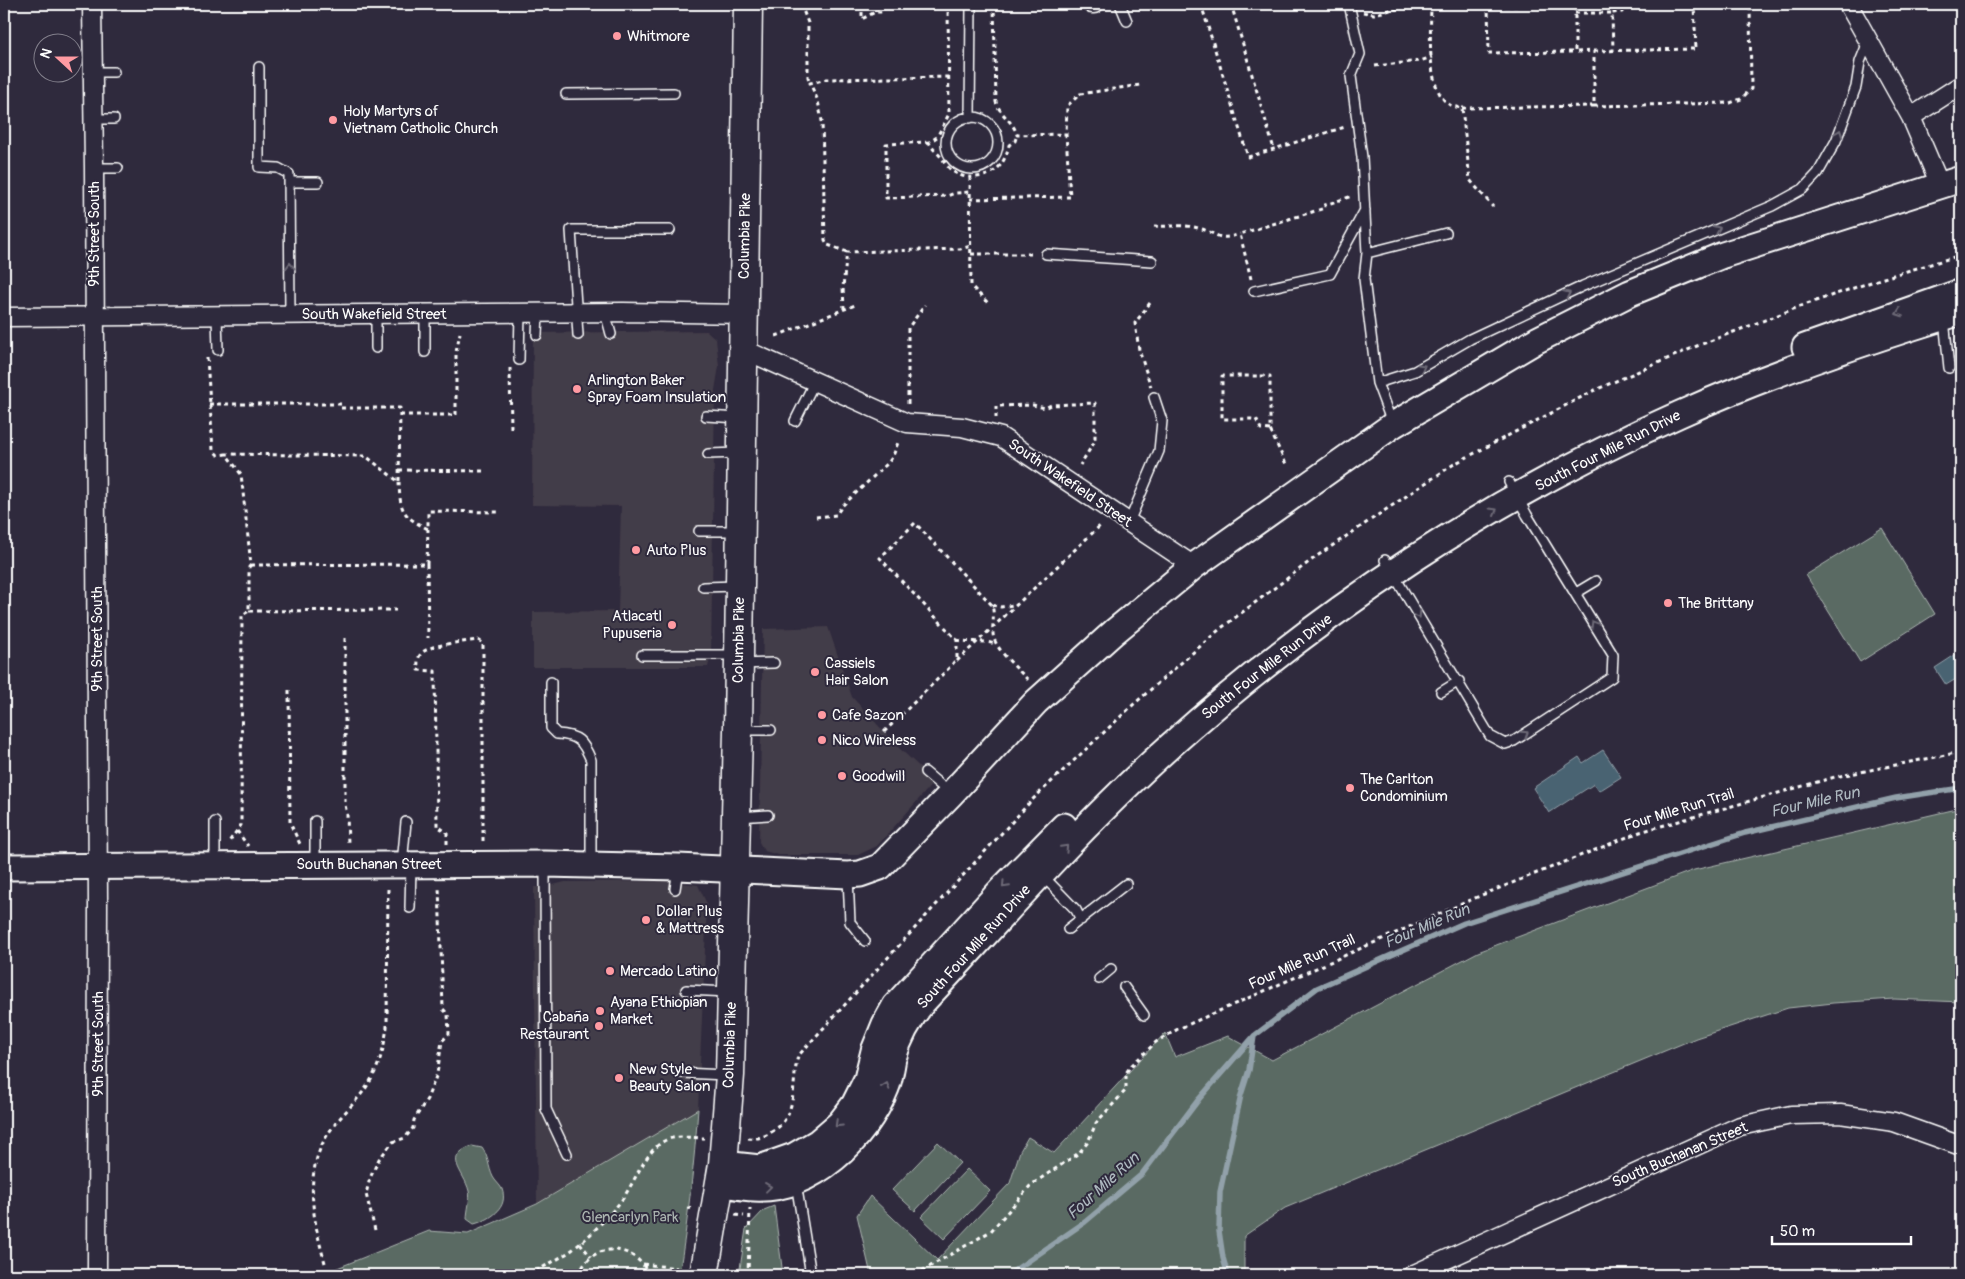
<svg xmlns="http://www.w3.org/2000/svg" width="1965" height="1279" font-family="Pangolin,sans-serif">
<style>
.built{fill:#433c48}
.green{fill:#5a6b63;stroke:#acb5b1}
.water{fill:#4a6372;stroke:#92a1aa}
.lines{fill:none;stroke-linecap:round;stroke-linejoin:round}
.stream{stroke:#92a1aa;stroke-width:5.5}
.lane-casing{stroke:#fff;stroke-width:12}
.street-casing{stroke:#fff;stroke-width:21}
.secondary-casing{stroke:#fff;stroke-width:29}
.primary-casing{stroke:#fff;stroke-width:31}
.path{stroke:#fff;stroke-width:3;stroke-dasharray:4 4;stroke-linecap:butt}
.lane{stroke:#2f2a3d;stroke-width:9}
.street{stroke:#2f2a3d;stroke-width:18}
.secondary{stroke:#2f2a3d;stroke-width:25}
.primary{stroke:#2f2a3d;stroke-width:28}
.oneway{stroke:#6d6a77}
.poi-dot{fill:#ff9aa2;stroke:#2f2a3d;stroke-width:2}
.labels{text-anchor:middle;dominant-baseline:central;stroke-width:4;stroke-linejoin:round;paint-order:stroke}
.poi-label{font-size:15px;fill:#fff;stroke:#2f2a3d;text-anchor:start}
.street-label{font-size:15px;fill:#fff;stroke:#2f2a3d}
.park-label{font-size:15px;fill:#acb5b1;stroke:#2f2a3d}
.water-label{font-size:16px;font-style:italic;fill:#aeb9c0;stroke:#2f2a3d}
</style>
<rect width="100%" height="100%" fill="#2f2a3d"/>
<filter id="ink" filterUnits="userSpaceOnUse"><feTurbulence type="fractalNoise" baseFrequency=".02" numOctaves="2"/><feDisplacementMap in="SourceGraphic" scale="10" xChannelSelector="R" yChannelSelector="G"/><feConvolveMatrix kernelMatrix="1 2 1 2 8 2 1 2 1" color-interpolation-filters="sRGB"/></filter>
<g filter="url(#ink)">
<path class="built" d="M 707,331 L 716,339 L 719,366 L 715,390 L 711,655 L 708,667 L 533,667 L 533,612 L 618,611 L 621,506 L 532,505 L 533,333 Z
M 828,627 L 852,697 L 899,748 L 935,781 L 877,846 L 858,855 L 779,855 L 764,851 L 759,842 L 763,629 Z
M 667,881 L 698,885 L 707,904 L 698,1109 L 537,1204 L 534,887 L 545,887 L 565,882 Z"/>
<path class="green" d="M 1882,528 L 1935,614 L 1860,662 L 1806,575 Z
M 1961,808 L 1961,1002 L 1894,999 L 1833,1003 L 1788,1008 L 1696,1038 L 1285,1208 L 1244,1236 L 1244,1275 L 1169,1275 L 1167,1274 L 1159,1275 L 871,1275 L 857,1215 L 870,1196 L 937,1260 L 1010,1183 L 1020,1151 L 1028,1137 L 1054,1153 L 1165,1033 L 1175,1057 L 1228,1036 L 1272,1060 L 1478,952 L 1694,870 Z
M 698,1109 C 694,1165 688,1220 679,1275 L 320,1275 L 429,1231 L 468,1234 L 537,1204 Z
M 938,1142 L 960,1163 L 915,1211 L 892,1190 Z
M 472,1146 L 482,1148 C 489,1157 488,1167 493,1177 C 495,1181 500,1185 502,1189 C 509,1208 490,1220 474,1224 L 467,1219 C 467,1210 471,1199 469,1191 C 464,1171 442,1157 472,1146 Z
M 967,1169 L 990,1191 L 944,1239 L 921,1217 Z
M 774,1206 L 783,1275 L 739,1275 L 746,1229 L 764,1210 Z"/>
<path class="water" d="M 1961,651 L 1961,676 L 1946,685 L 1935,668 Z
M 1603,750 L 1621,777 L 1599,791 L 1594,784 L 1549,813 L 1533,788 L 1579,757 L 1583,763 Z"/>
<g class="lines">
<path class="stream" d="M 1008,1275 L 1085,1222 L 1142,1174 L 1199,1099 L 1254,1036 L 1317,988 L 1464,923 L 1745,833 L 1896,798 L 1961,788
M 1228,1275 L 1223,1258 L 1219,1231 L 1220,1192 L 1241,1095 L 1249,1070 L 1254,1036"/>
<g class="lane-casing">
<path id="lane" d="M 1120,4 L 1127,21
M 1349,4 L 1360,54 L 1351,76 L 1362,157 L 1367,253 L 1364,279 L 1377,383 L 1392,423
M 259,67 L 259,167 L 278,168 L 289,174 L 290,315
M 92,72 L 114,72
M 566,94 L 674,93
M946 143a26 26 0 1 1 52 0a26 26 0 1 1-52 0Z
M 970,118 L 971,4
M 93,119 L 114,119
M 94,168 L 118,168
M 289,182 L 318,182
M 1367,253 L 1446,233
M 1046,254 L 1152,261
M 1254,291 L 1330,274 L 1365,210
M 605,312 L 611,334
M 376,314 L 376,348
M 217,316 L 218,350
M 1944,319 L 1949,368
M 537,335 L 538,313
M 578,335 L 571,230 L 670,230
M 425,352 L 425,314
M 519,360 L 520,313
M 1377,383 L 1415,371 L 1470,339 L 1583,286 L 1772,206 L 1803,189 L 1818,173 L 1836,141 L 1856,87 L 1860,62 L 1868,42
M 706,416 L 739,418
M 795,421 L 815,381
M 708,454 L 739,453
M 1129,522 L 1159,451 L 1162,421 L 1154,397
M 699,531 L 738,531
M 1385,560 L 1490,736 L 1505,744 L 1514,741 L 1612,677 L 1613,655 L 1527,515 L 1509,482
M 703,587 L 737,586
M 1576,593 L 1596,581
M 642,655 L 736,655
M 741,664 L 774,663
M 551,682 L 551,728 L 557,734 C 578,735 583,741 591,760 L 591,863
M 1441,692 L 1459,681
M 741,730 L 771,730
M 925,772 L 951,794
M 739,817 L 768,815
M 315,821 L 315,864
M 215,822 L 215,863
M 402,864 L 406,822
M 545,867 L 546,1109 L 567,1154
M 1042,875 L 1076,910 L 1081,920
M 848,877 L 850,922 L 865,941
M 675,889 L 678,869
M 410,908 L 411,865
M 1068,929 L 1126,884
M 1099,979 L 1111,969
M 1124,987 L 1144,1015
M 686,990 L 729,992
M 682,1073 L 726,1075
M 796,1183 L 811,1275"/>
</g>
<g class="street-casing">
<path id="street" d="M 92,4 L 94,168 L 98,901 L 97,1275
M 1092,4 L 1094,4
M 1848,4 L 1911,117 L 1940,185
M 1911,117 L 1961,85
M 4,317 L 623,312 L 744,314
M 743,349 L 907,423 L 962,427 L 1001,437 L 1194,566
M 1412,1275 L 1740,1126 L 1791,1115 L 1840,1114 L 1894,1122 L 1961,1146"/>
</g>
<g class="secondary-casing">
<path id="secondary" d="M 1805,347 L 1961,292
M 4,867 L 545,864 L 678,867 L 848,875 L 860,874 L 880,867 L 951,794 L 1036,702 L 1114,632 L 1194,566 L 1393,425 L 1537,340 L 1630,293 L 1723,255 L 1961,179
M 723,1164 L 760,1168 L 794,1156 L 818,1142 L 840,1123 L 854,1105 L 867,1079 L 874,1051 L 885,1024 L 895,1006 L 1002,889 L 1064,826
M 720,1183 C 731,1185 742,1188 754,1188 C 812,1191 866,1139 886,1088 C 890,1079 891,1068 893,1058 C 899,1037 909,1019 923,1002 C 1004,915 1082,825 1170,746 C 1321,610 1495,496 1680,414 C 1771,373 1866,341 1961,312"/>
</g>
<g class="primary-casing">
<path id="primary" d="M 704,1275 L 723,1164 L 730,1075 L 738,730 L 748,4"/>
</g>
<path class="path" d="M 803,4 L 803,10 L 808,23 L 808,77 L 810,83
M 862,4 L 862,19 L 875,12 L 883,12 L 883,4
M 948,4 L 949,114 L 937,137 L 929,142 C 932,149 936,151 941,157 C 944,161 947,166 950,169 C 958,176 967,178 976,177 C 996,176 1005,163 1009,145 L 1015,141 L 1017,135
M 994,4 L 996,102 C 1000,115 1014,122 1017,135 L 1066,134 L 1067,106 L 1080,94 L 1140,85
M 1201,4 L 1248,157 L 1345,127
M 1231,4 L 1274,149
M 1397,4 L 1399,8 L 1415,4
M 1431,4 C 1431,30 1425,90 1450,105 C 1453,107 1458,107 1462,108 L 1470,180 L 1493,207
M 1488,4 L 1488,6 L 1489,53 L 1575,52 L 1575,5 L 1488,6
M 1363,12 L 1374,14 L 1399,8
M 1575,13 L 1612,13 L 1612,4
M 1594,51 L 1696,49 L 1694,6 L 1634,6 L 1622,12 L 1612,13 L 1613,51
M 1375,66 L 1420,61 L 1432,57
M 1594,106 L 1730,103 L 1741,99 L 1751,89 L 1750,4
M 1462,108 L 1594,106 L 1594,51 L 1575,52
M 929,142 L 886,144 L 886,198 L 947,196 L 955,193 L 970,192
M 970,177 L 971,286 L 989,304
M 970,199 L 1070,197 L 1066,134
M 1154,226 C 1168,227 1185,224 1198,228 C 1219,233 1215,242 1240,234
M 847,252 L 828,245 L 825,240 L 822,121 L 818,101 L 810,83 L 827,79 L 949,77
M 971,254 L 1033,254
M 1251,279 L 1240,234 L 1325,208 L 1325,205 L 1352,196
M 1150,303 L 1135,323 L 1139,350 L 1151,387
M 844,309 L 843,287 L 847,252 L 960,249 L 971,246
M 776,336 L 855,305
M 207,358 L 213,450 L 218,455 L 226,454 L 241,474 L 251,565 L 249,567 L 249,611 L 242,615 L 241,825 L 228,843
M 510,368 L 511,430
M 209,404 L 341,404 L 341,408 L 400,408 L 399,482 L 367,457 L 363,456 L 226,454
M 908,404 L 908,328 L 925,305
M 400,415 L 456,415 L 456,352 L 460,333
M 996,418 L 996,406 L 1033,405 L 1045,408 L 1051,405 L 1095,403 L 1095,441 L 1080,465
M 1270,430 L 1261,429 L 1256,419 L 1222,419 L 1222,376 L 1270,376 L 1270,430 L 1286,464
M 399,470 L 485,471
M 399,482 C 400,511 402,516 428,529 L 428,511 L 498,512
M 816,517 L 836,515 L 842,506 L 888,463 L 893,456 L 899,440
M 427,564 L 428,638
M 251,565 L 427,564 L 428,529
M 992,605 L 1001,607 L 1013,605
M 249,611 L 396,610
M 345,638 L 345,805 L 347,814 L 348,844
M 957,640 C 970,643 982,640 995,644
M 957,661 L 1102,524
M 289,690 L 290,823 L 300,844
M 884,732 L 951,666 L 957,658 L 957,640 L 880,558 L 915,523 L 992,605 C 995,616 992,623 993,633 C 993,648 1019,670 1029,681
M 237,831 L 248,846
M 447,844 L 447,832 L 437,826 L 435,671 L 418,670 C 418,665 417,660 420,655 C 426,644 465,642 478,640 L 483,643 L 483,845
M 748,1138 C 759,1139 764,1137 773,1131 C 799,1115 791,1081 798,1056 L 1032,800 L 1134,704 L 1220,629 L 1317,556 L 1454,464 L 1595,390 L 1697,346 L 1804,305 L 1880,279 L 1961,255
M 687,1208 L 694,1209
M 735,1215 L 744,1216
M 375,1230 L 366,1194 L 370,1178 L 379,1159 L 393,1142 L 405,1138 L 413,1128 L 414,1120 L 427,1099 L 437,1074 L 442,1041 L 449,1034 L 448,1014 L 443,1009 L 439,886
M 580,1243 L 591,1257
M 325,1263 C 313,1220 302,1171 330,1131 C 338,1119 348,1110 357,1099 C 376,1078 383,1055 387,1027 L 388,886
M 643,1264 L 677,1268
M 529,1275 C 543,1267 559,1259 572,1250 C 588,1238 603,1222 616,1207 C 634,1188 643,1151 666,1140 C 678,1135 692,1138 704,1138
M 579,1275 C 591,1240 635,1243 649,1275
M 748,1275 L 750,1208
M 915,1275 L 991,1231 L 1031,1185 L 1079,1153 L 1088,1142 L 1096,1123 L 1126,1090 L 1126,1073 L 1130,1067 L 1156,1042 L 1178,1029 L 1482,895 L 1640,832 L 1835,777 L 1961,752"/>
<use href="#lane" class="lane"/>
<use href="#street" class="street"/>
<use href="#secondary" class="secondary"/>
<use href="#primary" class="primary"/>
</g>
<defs><path id="oneway-chevron" d="M-2-3.5L2.5 0L-2 3.5" fill="none" stroke-width="1.6" stroke-linecap="round" stroke-linejoin="round" transform="scale(1.25)"/></defs>
<g class="oneway">
<use href="#oneway-chevron" transform="translate(1839 133) rotate(-69)"/>
<use href="#oneway-chevron" transform="translate(1717 229) rotate(-23)"/>
<use href="#oneway-chevron" transform="translate(290 266) rotate(-91)"/>
<use href="#oneway-chevron" transform="translate(1567 294) rotate(-25)"/>
<use href="#oneway-chevron" transform="translate(1899 313) rotate(160)"/>
<use href="#oneway-chevron" transform="translate(1422 367) rotate(-30)"/>
<use href="#oneway-chevron" transform="translate(1494 511) rotate(-30)"/>
<use href="#oneway-chevron" transform="translate(1418 615) rotate(58)"/>
<use href="#oneway-chevron" transform="translate(1594 624) rotate(-121)"/>
<use href="#oneway-chevron" transform="translate(1525 734) rotate(-33)"/>
<use href="#oneway-chevron" transform="translate(1065 848) rotate(-46)"/>
<use href="#oneway-chevron" transform="translate(1005 885) rotate(133)"/>
<use href="#oneway-chevron" transform="translate(886 1086) rotate(-71)"/>
<use href="#oneway-chevron" transform="translate(838 1124) rotate(136)"/>
<use href="#oneway-chevron" transform="translate(768 1187) rotate(-7)"/>
</g>
</g>
<g class="poi-dot">
<circle cx="617" cy="36" r="5"/>
<circle cx="333" cy="120" r="5"/>
<circle cx="577" cy="389" r="5"/>
<circle cx="636" cy="550" r="5"/>
<circle cx="1668" cy="603" r="5"/>
<circle cx="672" cy="625" r="5"/>
<circle cx="815" cy="672" r="5"/>
<circle cx="822" cy="715" r="5"/>
<circle cx="822" cy="740" r="5"/>
<circle cx="842" cy="776" r="5"/>
<circle cx="1350" cy="788" r="5"/>
<circle cx="646" cy="920" r="5"/>
<circle cx="610" cy="971" r="5"/>
<circle cx="600" cy="1011" r="5"/>
<circle cx="599" cy="1026" r="5"/>
<circle cx="619" cy="1078" r="5"/>
</g>
<g class="labels">
<g class="poi-label">
<text x="627" y="36">Whitmore</text>
<text x="343" y="111">Holy Martyrs of<tspan x="343" dy="17">Vietnam Catholic Church</tspan></text>
<text x="587" y="380">Arlington Baker<tspan x="587" dy="17">Spray Foam Insulation</tspan></text>
<text x="646" y="550">Auto Plus</text>
<text x="1678" y="603">The Brittany</text>
<text x="662" y="616" text-anchor="end">Atlacatl<tspan x="662" dy="17">Pupuseria</tspan></text>
<text x="825" y="663">Cassiels<tspan x="825" dy="17">Hair Salon</tspan></text>
<text x="832" y="715">Cafe Sazon</text>
<text x="832" y="740">Nico Wireless</text>
<text x="852" y="776">Goodwill</text>
<text x="1360" y="779">The Carlton<tspan x="1360" dy="17">Condominium</tspan></text>
<text x="656" y="911">Dollar Plus<tspan x="656" dy="17">&amp; Mattress</tspan></text>
<text x="620" y="971">Mercado Latino</text>
<text x="610" y="1002">Ayana Ethiopian<tspan x="610" dy="17">Market</tspan></text>
<text x="589" y="1017" text-anchor="end">Cabaña<tspan x="589" dy="17">Restaurant</tspan></text>
<text x="629" y="1069">New Style<tspan x="629" dy="17">Beauty Salon</tspan></text>
</g>
<g class="street-label">
<text transform="translate(94 234) rotate(-90)">9th Street South</text>
<text transform="translate(745 236) rotate(-89)">Columbia Pike</text>
<text x="374" y="314">South Wakefield Street</text>
<text transform="translate(1608 451) rotate(-27)">South Four Mile Run Drive</text>
<text transform="translate(1070 483) rotate(34)">South Wakefield Street</text>
<text transform="translate(97 639) rotate(-90)">9th Street South</text>
<text transform="translate(739 640) rotate(-89)">Columbia Pike</text>
<text transform="translate(1267 667) rotate(-38)">South Four Mile Run Drive</text>
<text transform="translate(1679 810) rotate(-17)">Four Mile Run Trail</text>
<text x="369" y="864">South Buchanan Street</text>
<text transform="translate(974 947) rotate(-48)">South Four Mile Run Drive</text>
<text transform="translate(1302 962) rotate(-24)">Four Mile Run Trail</text>
<text transform="translate(98 1044) rotate(-90)">9th Street South</text>
<text transform="translate(730 1045) rotate(-88)">Columbia Pike</text>
<text transform="translate(1680 1155) rotate(-23)">South Buchanan Street</text>
</g>
<g class="park-label">
<text x="630" y="1217">Glencarlyn Park</text>
</g>
<g class="water-label">
<text transform="translate(1815 802) rotate(-13)">Four Mile Run</text>
<text transform="translate(1427 926) rotate(-23)">Four Mile Run</text>
<text transform="translate(1103 1186) rotate(-42)">Four Mile Run</text>
</g>
</g>
<rect width="1965" height="1279" fill="none" stroke="#2f2a3d" stroke-width="20"/>
<rect x="10" y="10" width="1945" height="1259" fill="none" stroke="#fff" stroke-width="2" filter="url(#ink)"/>
<g transform="translate(58 58) rotate(291)"><circle r="24" fill="#2f2a3d" stroke="#827f8b"/>
<path d="M0-4L9 19L0 12L-9 19Z" fill="#ff9aa2"/>
<text y="-8" font-size="14" font-weight="bold" text-anchor="middle" fill="#ffffff">N</text>
</g>
<path d="M1772 1236v8h139v-8" fill="none" stroke="#ffffff" stroke-width="2.5"/>
<text x="1780" y="1236" font-size="15" fill="#ffffff" stroke="#2f2a3d" stroke-width="4" paint-order="stroke">50 m</text>
</svg>
